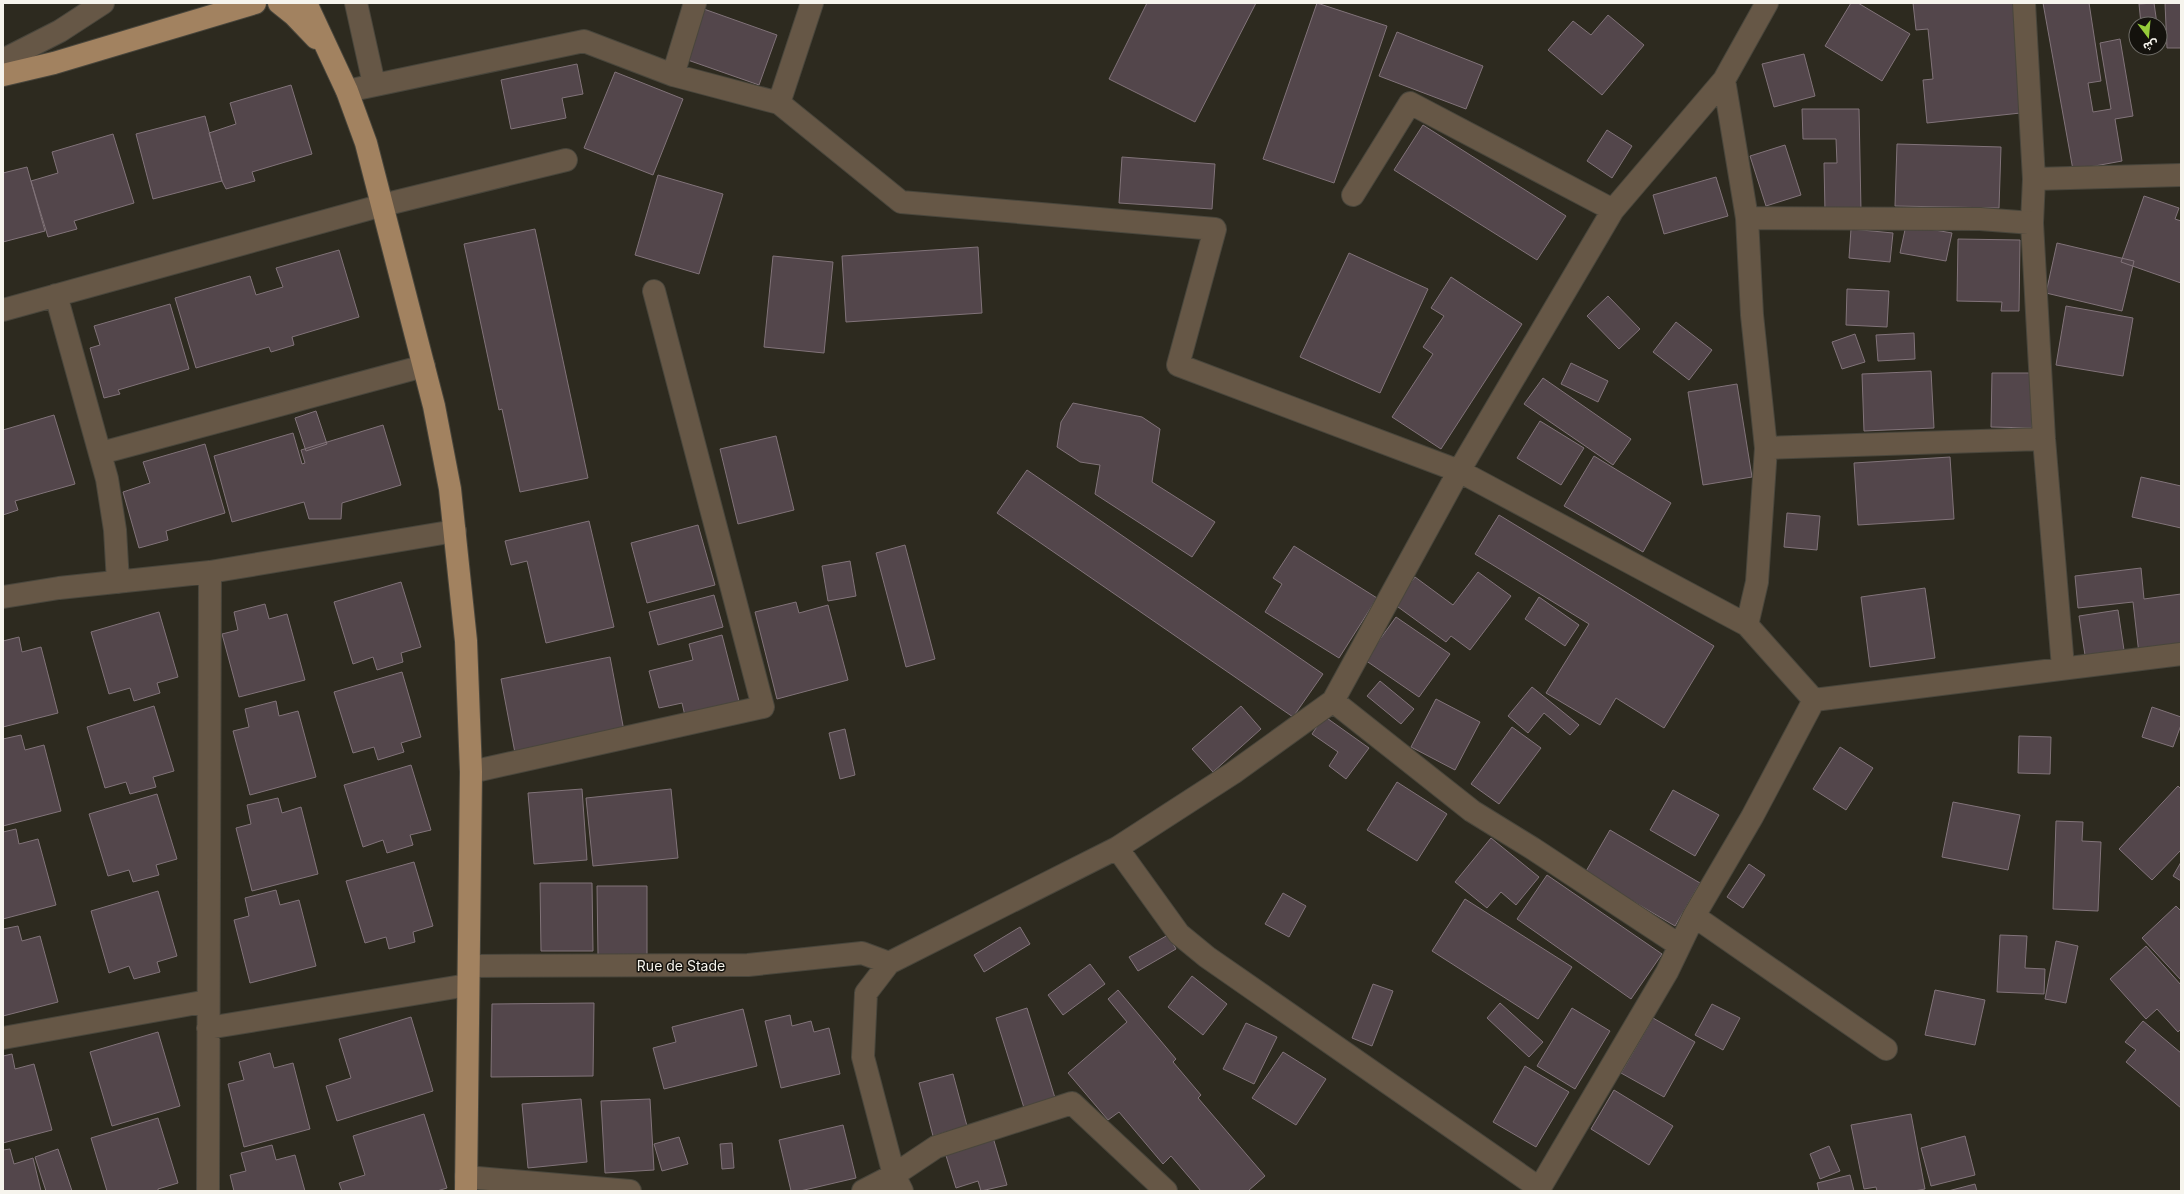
<svg xmlns="http://www.w3.org/2000/svg" width="2184" height="1194" font-family="Inter,'Noto Sans Arabic',sans-serif">
<style>
.building{fill:#53464b;stroke:#817379}
.lines{fill:none;stroke-linecap:round;stroke-linejoin:round}
.minor-casing{stroke:#49463c;stroke-width:24}
.major-casing{stroke:#49463c;stroke-width:24}
.minor{stroke:#665746;stroke-width:22}
.major{stroke:#a28260;stroke-width:22}
.labels{text-anchor:middle;dominant-baseline:central;stroke-width:3;stroke-linejoin:round;paint-order:stroke}
.street-label{font-size:14px;fill:#f6f4ed;stroke:#14120d}
</style>
<rect width="100%" height="100%" fill="#2d2a1f"/>
<path class="building" d="M 1147,3 L 1256,3 L 1195,122 L 1109,79 Z
M 1317,3 L 1387,26 L 1334,183 L 1263,159 Z
M 1851,3 L 1858,3 L 1910,34 L 1882,81 L 1825,46 Z
M 1913,3 L 2019,3 L 2030,112 L 1927,123 L 1923,80 L 1933,79 L 1928,29 L 1916,30 Z
M 2043,3 L 2089,3 L 2101,81 L 2088,83 L 2093,112 L 2111,109 L 2100,43 L 2120,39 L 2133,116 L 2115,119 L 2122,161 L 2073,170 Z
M 2154,3 L 2157,24 L 2141,24 L 2139,4 Z
M 2165,3 L 2181,3 L 2181,48 L 2167,48 Z
M 701,8 L 777,35 L 759,85 L 682,58 Z
M 1608,15 L 1644,45 L 1602,95 L 1548,50 L 1573,21 L 1591,35 Z
M 1397,32 L 1483,66 L 1466,109 L 1379,76 Z
M 1804,54 L 1815,96 L 1774,107 L 1762,64 Z
M 577,64 L 583,94 L 562,98 L 566,118 L 511,129 L 501,80 Z
M 615,72 L 683,99 L 653,175 L 584,148 Z
M 291,85 L 312,154 L 252,172 L 255,181 L 226,189 L 222,181 L 209,133 L 236,124 L 230,103 Z
M 1802,109 L 1859,109 L 1861,211 L 1825,212 L 1824,163 L 1837,163 L 1836,139 L 1803,139 Z
M 205,116 L 222,181 L 153,199 L 136,134 Z
M 1423,125 L 1566,216 L 1537,260 L 1394,170 Z
M 1607,130 L 1632,146 L 1612,178 L 1587,161 Z
M 113,134 L 134,203 L 74,221 L 77,229 L 48,237 L 31,181 L 58,173 L 52,152 Z
M 1897,144 L 2001,147 L 1999,208 L 1895,206 Z
M 1785,145 L 1801,195 L 1766,206 L 1750,156 Z
M 1122,157 L 1215,164 L 1212,209 L 1119,203 Z
M 27,167 L 45,231 L 3,242 L 3,173 Z
M 658,175 L 723,194 L 699,274 L 635,255 Z
M 1716,177 L 1728,216 L 1664,234 L 1653,195 Z
M 2144,196 L 2179,208 L 2175,219 L 2181,221 L 2181,283 L 2121,262 Z
M 1906,225 L 1952,233 L 1946,261 L 1900,253 Z
M 535,229 L 588,478 L 520,492 L 502,409 L 499,410 L 464,244 Z
M 1851,229 L 1893,233 L 1890,262 L 1849,258 Z
M 1958,239 L 2020,240 L 2019,311 L 2001,311 L 2002,302 L 1957,301 Z
M 2057,243 L 2134,261 L 2122,311 L 2046,293 Z
M 978,247 L 982,313 L 846,322 L 842,256 Z
M 339,250 L 359,317 L 292,337 L 294,345 L 271,352 L 269,347 L 196,368 L 175,298 L 250,276 L 256,295 L 283,287 L 276,268 Z
M 1349,253 L 1428,289 L 1380,393 L 1300,357 Z
M 773,256 L 833,262 L 824,353 L 764,347 Z
M 1451,277 L 1522,324 L 1441,449 L 1392,417 L 1433,354 L 1423,347 L 1444,316 L 1431,308 Z
M 1847,289 L 1889,291 L 1887,327 L 1846,325 Z
M 1608,296 L 1640,329 L 1619,349 L 1587,316 Z
M 170,304 L 189,369 L 118,390 L 120,394 L 104,398 L 90,348 L 100,345 L 94,326 Z
M 2066,306 L 2133,318 L 2123,376 L 2056,365 Z
M 1676,322 L 1712,350 L 1689,380 L 1653,352 Z
M 1914,333 L 1915,359 L 1878,361 L 1876,335 Z
M 1855,334 L 1865,362 L 1842,369 L 1832,342 Z
M 1571,363 L 1608,381 L 1598,402 L 1561,384 Z
M 1931,371 L 1934,428 L 1864,431 L 1862,374 Z
M 1992,373 L 2033,373 L 2032,428 L 1991,427 Z
M 1543,378 L 1631,439 L 1613,465 L 1524,404 Z
M 1737,384 L 1752,477 L 1703,485 L 1688,392 Z
M 1073,403 L 1142,417 L 1160,429 L 1152,482 L 1215,522 L 1192,557 L 1095,494 L 1100,465 L 1080,462 L 1057,447 L 1061,422 Z
M 316,411 L 327,444 L 306,451 L 295,418 Z
M 54,415 L 75,484 L 15,501 L 18,510 L 3,515 L 3,430 Z
M 1540,421 L 1584,448 L 1561,485 L 1517,458 Z
M 383,425 L 401,485 L 342,503 L 341,519 L 309,519 L 304,502 L 232,522 L 214,456 L 293,433 L 302,464 L 305,463 L 301,450 Z
M 776,436 L 794,510 L 738,524 L 720,449 Z
M 205,444 L 225,513 L 166,531 L 168,540 L 139,548 L 123,492 L 150,483 L 143,462 Z
M 1594,456 L 1671,503 L 1643,552 L 1564,506 Z
M 1950,457 L 1954,519 L 1858,525 L 1854,463 Z
M 1027,470 L 1323,674 L 1293,717 L 997,513 Z
M 2141,477 L 2181,486 L 2181,528 L 2132,517 Z
M 1787,513 L 1820,516 L 1817,550 L 1784,547 Z
M 1499,515 L 1714,646 L 1664,728 L 1616,698 L 1600,725 L 1546,693 L 1589,624 L 1475,554 Z
M 589,521 L 614,627 L 546,643 L 527,561 L 511,565 L 505,541 Z
M 698,525 L 715,585 L 647,603 L 631,543 Z
M 905,545 L 935,659 L 906,667 L 876,553 Z
M 1294,546 L 1377,598 L 1339,658 L 1265,612 L 1282,584 L 1273,578 Z
M 850,561 L 856,596 L 828,601 L 822,566 Z
M 2141,568 L 2144,599 L 2181,594 L 2181,649 L 2139,654 L 2133,602 L 2078,608 L 2075,576 Z
M 1478,572 L 1511,596 L 1470,650 L 1451,636 L 1446,642 L 1394,604 L 1415,577 L 1453,605 Z
M 401,582 L 421,647 L 401,653 L 403,662 L 377,670 L 373,657 L 353,664 L 334,602 Z
M 1925,588 L 1935,658 L 1870,667 L 1861,597 Z
M 714,595 L 723,627 L 658,645 L 649,612 Z
M 1539,597 L 1579,625 L 1565,646 L 1525,619 Z
M 796,602 L 799,613 L 828,605 L 848,680 L 777,699 L 755,612 Z
M 265,604 L 269,619 L 287,614 L 305,680 L 239,697 L 222,634 L 238,630 L 234,612 Z
M 2118,610 L 2124,650 L 2085,655 L 2079,616 Z
M 159,612 L 178,677 L 157,683 L 160,693 L 134,701 L 130,688 L 109,694 L 91,632 Z
M 1396,617 L 1450,654 L 1419,697 L 1365,660 Z
M 722,635 L 739,701 L 685,716 L 682,703 L 659,708 L 649,671 L 693,660 L 689,644 Z
M 19,637 L 22,652 L 41,647 L 58,713 L 3,727 L 3,641 Z
M 610,657 L 624,731 L 515,753 L 501,679 Z
M 402,672 L 421,737 L 401,743 L 404,752 L 378,760 L 374,747 L 353,753 L 334,692 Z
M 1380,681 L 1414,709 L 1401,724 L 1367,696 Z
M 1532,687 L 1579,725 L 1570,735 L 1544,713 L 1528,733 L 1508,716 Z
M 1436,699 L 1480,722 L 1455,770 L 1411,747 Z
M 276,701 L 279,716 L 298,711 L 316,777 L 250,795 L 233,731 L 249,727 L 245,709 Z
M 154,706 L 174,771 L 153,777 L 156,787 L 130,794 L 126,782 L 105,788 L 87,727 Z
M 1241,706 L 1261,729 L 1213,772 L 1192,749 Z
M 2152,707 L 2181,717 L 2181,725 L 2173,747 L 2142,737 Z
M 1324,716 L 1369,748 L 1346,779 L 1329,766 L 1338,752 L 1312,734 Z
M 1512,727 L 1541,748 L 1499,804 L 1471,784 Z
M 845,729 L 855,775 L 840,779 L 829,733 Z
M 21,735 L 25,750 L 44,745 L 61,811 L 3,826 L 3,739 Z
M 2019,736 L 2051,737 L 2050,774 L 2018,773 Z
M 1840,747 L 1873,768 L 1846,810 L 1813,789 Z
M 411,765 L 431,830 L 410,835 L 413,845 L 387,853 L 383,840 L 363,847 L 344,785 Z
M 1397,782 L 1447,814 L 1417,861 L 1367,830 Z
M 2178,786 L 2181,789 L 2181,850 L 2152,880 L 2119,849 Z
M 582,789 L 587,860 L 534,864 L 528,793 Z
M 671,789 L 678,858 L 593,866 L 586,798 Z
M 1673,790 L 1719,815 L 1695,856 L 1650,830 Z
M 157,794 L 177,859 L 156,865 L 159,875 L 133,882 L 129,870 L 108,876 L 89,814 Z
M 278,798 L 282,813 L 301,807 L 318,874 L 252,891 L 236,828 L 251,824 L 247,805 Z
M 1953,802 L 2020,815 L 2008,870 L 1942,857 Z
M 2056,821 L 2083,822 L 2082,841 L 2101,842 L 2098,911 L 2053,909 Z
M 16,829 L 19,844 L 38,839 L 56,905 L 3,919 L 3,832 Z
M 1610,830 L 1700,883 L 1675,926 L 1585,873 Z
M 1491,838 L 1539,877 L 1516,905 L 1501,892 L 1487,908 L 1455,882 Z
M 414,862 L 433,926 L 413,932 L 415,942 L 389,949 L 386,937 L 365,943 L 346,881 Z
M 2181,862 L 2181,881 L 2173,876 Z
M 1749,864 L 1765,875 L 1743,908 L 1727,897 Z
M 1547,875 L 1662,954 L 1631,999 L 1517,919 Z
M 540,883 L 592,883 L 593,951 L 541,951 Z
M 597,886 L 647,886 L 647,955 L 598,956 Z
M 276,890 L 280,905 L 299,900 L 316,966 L 250,983 L 234,920 L 249,916 L 245,898 Z
M 158,891 L 177,956 L 157,962 L 160,972 L 134,979 L 129,966 L 109,973 L 91,911 Z
M 1283,893 L 1306,906 L 1289,937 L 1265,924 Z
M 1465,899 L 1572,967 L 1538,1019 L 1432,951 Z
M 2176,906 L 2181,911 L 2181,980 L 2142,938 Z
M 18,926 L 22,941 L 40,936 L 58,1002 L 3,1016 L 3,929 Z
M 1020,927 L 1030,944 L 984,972 L 974,955 Z
M 1168,935 L 1176,949 L 1138,971 L 1129,957 Z
M 2000,935 L 2027,936 L 2025,968 L 2045,969 L 2044,994 L 1997,992 Z
M 2056,941 L 2078,946 L 2066,1003 L 2045,999 Z
M 2146,946 L 2181,985 L 2181,1029 L 2178,1032 L 2157,1009 L 2146,1019 L 2110,979 Z
M 1090,964 L 1105,984 L 1063,1015 L 1048,995 Z
M 1192,976 L 1227,1004 L 1203,1035 L 1168,1007 Z
M 1373,984 L 1393,991 L 1372,1046 L 1352,1038 Z
M 1118,990 L 1176,1059 L 1173,1062 L 1201,1095 L 1198,1098 L 1265,1176 L 1248,1191 L 1201,1191 L 1171,1156 L 1163,1164 L 1119,1112 L 1108,1120 L 1068,1073 L 1127,1022 L 1108,999 Z
M 1935,990 L 1985,1000 L 1975,1045 L 1925,1035 Z
M 594,1003 L 593,1076 L 491,1077 L 492,1004 Z
M 1500,1003 L 1543,1042 L 1529,1057 L 1487,1018 Z
M 1712,1004 L 1740,1018 L 1723,1050 L 1695,1035 Z
M 1027,1008 L 1056,1101 L 1025,1111 L 996,1018 Z
M 1572,1008 L 1610,1031 L 1575,1089 L 1537,1066 Z
M 743,1009 L 757,1066 L 664,1089 L 653,1048 L 676,1042 L 672,1027 Z
M 790,1015 L 792,1026 L 811,1021 L 814,1032 L 829,1028 L 840,1074 L 781,1088 L 765,1021 Z
M 411,1017 L 433,1091 L 337,1121 L 326,1086 L 351,1078 L 339,1039 Z
M 1653,1018 L 1695,1042 L 1664,1097 L 1621,1073 Z
M 2143,1021 L 2181,1053 L 2181,1108 L 2126,1062 L 2136,1050 L 2125,1042 Z
M 1246,1023 L 1277,1037 L 1254,1084 L 1223,1069 Z
M 158,1032 L 180,1106 L 112,1126 L 90,1052 Z
M 1283,1052 L 1326,1079 L 1296,1125 L 1252,1098 Z
M 270,1053 L 274,1068 L 293,1063 L 310,1129 L 244,1147 L 228,1084 L 244,1080 L 239,1062 Z
M 12,1054 L 15,1069 L 34,1064 L 52,1130 L 3,1143 L 3,1056 Z
M 1525,1066 L 1569,1092 L 1536,1147 L 1493,1122 Z
M 953,1074 L 967,1126 L 933,1136 L 919,1083 Z
M 1614,1090 L 1673,1126 L 1649,1165 L 1591,1129 Z
M 581,1099 L 587,1162 L 528,1168 L 522,1104 Z
M 650,1099 L 654,1170 L 605,1173 L 601,1101 Z
M 424,1114 L 447,1188 L 437,1191 L 342,1191 L 339,1183 L 365,1175 L 353,1136 Z
M 1911,1114 L 1925,1189 L 1914,1191 L 1877,1191 L 1876,1187 L 1864,1189 L 1851,1125 Z
M 158,1118 L 178,1183 L 158,1189 L 158,1191 L 107,1191 L 91,1138 Z
M 843,1125 L 856,1178 L 800,1191 L 791,1191 L 779,1140 Z
M 992,1134 L 1007,1185 L 981,1191 L 978,1181 L 956,1188 L 944,1149 Z
M 1965,1136 L 1975,1175 L 1931,1186 L 1921,1148 Z
M 679,1137 L 688,1164 L 662,1171 L 654,1144 Z
M 732,1143 L 734,1168 L 722,1169 L 720,1144 Z
M 272,1145 L 276,1160 L 295,1155 L 305,1191 L 234,1191 L 230,1175 L 246,1171 L 241,1153 Z
M 1829,1146 L 1840,1171 L 1820,1179 L 1810,1154 Z
M 10,1149 L 14,1164 L 33,1158 L 41,1191 L 3,1191 L 3,1150 Z
M 58,1149 L 72,1191 L 46,1191 L 35,1157 Z
M 1850,1175 L 1854,1191 L 1819,1191 L 1817,1183 Z
M 1975,1184 L 1977,1191 L 1948,1191 Z"/>
<g class="lines">
<g class="minor-casing">
<path id="minor" d="M 356,3 L 374,84
M 812,3 L 779,103 L 901,202 L 1215,229 L 1178,365 L 1459,471 L 1333,701 L 1233,773 L 1117,848 L 889,963 L 866,993 L 863,1057 L 894,1175 L 902,1191
M 1767,3 L 1724,80 L 1613,210 L 1459,471 L 1747,625 L 1814,700
M 2024,3 L 2034,179 L 2032,223 L 2044,439 L 2063,667
M 3,60 L 60,31 L 103,3
M 673,75 L 695,3
M 1724,80 L 1747,218 L 1980,219 L 2032,223
M 347,91 L 584,41 L 673,75 L 779,103
M 2034,179 L 2181,175
M 1353,195 L 1410,103 L 1613,210
M 56,295 L 107,479 L 115,530 L 118,582
M 3,310 L 383,205 L 566,160
M 1766,448 L 2044,439
M 101,453 L 424,366
M 3,597 L 59,588 L 210,572 L 455,531
M 1747,625 L 1757,582 L 1766,448 L 1752,315 L 1747,218
M 1814,700 L 2181,654
M 1333,701 L 1472,811 L 1532,848 L 1679,945
M 471,772 L 763,707 L 654,291
M 1117,848 L 1179,934 L 1207,957 L 1539,1188
M 1694,916 L 1886,1049
M 470,966 L 748,965 L 862,953 L 889,963
M 208,1028 L 468,985
M 3,1038 L 208,1001
M 466,1177 L 630,1191
M 208,1191 L 210,572
M 863,1191 L 894,1175 L 936,1147 L 1072,1103 L 1166,1191
M 1538,1191 L 1667,972 L 1694,916 L 1752,817 L 1814,700"/>
</g>
<g class="major-casing">
<path id="major" d="M 279,3 L 294,15 L 316,38
M 306,3 L 347,91 L 366,143 L 434,406 L 450,489 L 466,641 L 471,772 L 466,1191
M 3,75 L 54,63 L 255,3"/>
</g>
<use href="#minor" class="minor"/>
<use href="#major" class="major"/>
</g>
<g class="labels">
<g class="street-label">
<text x="681" y="965">Rue de Stade</text>
</g>
</g>
<rect width="2184" height="1194" fill="none" stroke="#f6f4ed" stroke-width="8"/>
<g transform="translate(2148 36) rotate(164)"><circle r="19" fill="#14120d" stroke="#6e6c67"/>
<path d="M0-3L7 15L0 10L-7 15Z" fill="#96cc3a"/>
<text y="-6" font-size="11" font-weight="bold" text-anchor="middle" fill="#f6f4ed">ش</text>
</g>
</svg>
